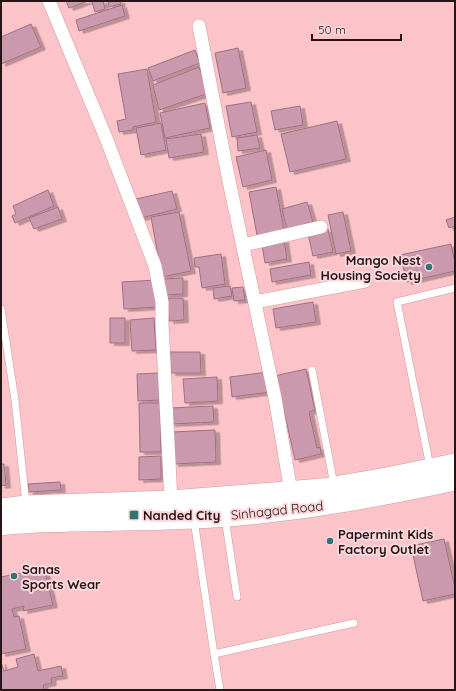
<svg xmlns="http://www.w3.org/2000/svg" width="456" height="691" font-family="Quicksand,sans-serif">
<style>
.building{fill:#cb99ae;stroke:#9e6f83;filter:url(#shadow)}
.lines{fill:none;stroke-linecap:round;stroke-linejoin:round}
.service-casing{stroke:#cf999f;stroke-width:8}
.minor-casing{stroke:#cf999f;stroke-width:14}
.primary-casing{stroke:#cf999f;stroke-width:22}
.service{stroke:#fff;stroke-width:7}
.minor{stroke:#fff;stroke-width:13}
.primary{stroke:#fff;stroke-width:21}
.poi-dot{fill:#2c7673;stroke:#fad8db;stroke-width:1.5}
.labels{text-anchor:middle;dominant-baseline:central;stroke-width:4;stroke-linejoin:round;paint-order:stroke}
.poi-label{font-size:13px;font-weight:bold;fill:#271416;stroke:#fad8db;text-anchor:start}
.street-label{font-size:13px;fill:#271416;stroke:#fad8db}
</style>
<defs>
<filter id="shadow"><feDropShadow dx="4.5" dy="2.5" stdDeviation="0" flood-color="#0004"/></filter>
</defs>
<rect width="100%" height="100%" fill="#fcc4c9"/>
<path class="building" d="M 66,1 L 88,1 L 69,8 Z
M 94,1 L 103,1 L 105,9 L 95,12 L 92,2 Z
M 108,1 L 120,1 L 121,4 L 109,7 Z
M 122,5 L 125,16 L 79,31 L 76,20 Z
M 31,24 L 41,47 L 1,64 L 1,37 Z
M 238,48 L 246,88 L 223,93 L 215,53 Z
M 195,50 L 200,63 L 153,81 L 148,68 Z
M 199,67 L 209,93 L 159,110 L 153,85 Z
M 147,69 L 156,122 L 133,127 L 133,130 L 119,132 L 117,121 L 126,119 L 118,74 Z
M 251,102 L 257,132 L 232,137 L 226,106 Z
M 205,103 L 210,128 L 165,138 L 160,113 Z
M 300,106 L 303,125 L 275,130 L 271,111 Z
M 337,121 L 346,159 L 290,172 L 281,134 Z
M 161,123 L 166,150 L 141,155 L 136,128 Z
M 201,134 L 204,152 L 169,158 L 166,139 Z
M 257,135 L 260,148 L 238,151 L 237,138 Z
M 266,150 L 272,180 L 243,187 L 236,157 Z
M 276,187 L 284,230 L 257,235 L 249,192 Z
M 48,190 L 54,206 L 15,223 L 12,216 L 16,214 L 13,206 Z
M 172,191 L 177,209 L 141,218 L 136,199 Z
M 307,202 L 313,222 L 287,229 L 282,209 Z
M 58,207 L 62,219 L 34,229 L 29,218 Z
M 179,212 L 191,271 L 162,277 L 151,217 Z
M 343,212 L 351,251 L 336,254 L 328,215 Z
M 455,217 L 455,226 L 449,228 L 446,220 Z
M 328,229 L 333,252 L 313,256 L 308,234 Z
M 284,240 L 287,259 L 265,263 L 262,245 Z
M 451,244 L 455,262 L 455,271 L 407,282 L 400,255 Z
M 221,254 L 225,284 L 202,288 L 199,267 L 195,267 L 194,258 Z
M 309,262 L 311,275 L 272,282 L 270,269 Z
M 183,278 L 183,294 L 163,295 L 163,279 Z
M 156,280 L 158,307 L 124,309 L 122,282 Z
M 230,286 L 232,296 L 214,299 L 213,288 Z
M 243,287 L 245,300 L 234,301 L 232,288 Z
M 168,298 L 183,298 L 184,320 L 169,321 Z
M 313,302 L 316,322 L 276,328 L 273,309 Z
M 110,318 L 125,318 L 125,343 L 110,343 Z
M 154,318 L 156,350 L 132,351 L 130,320 Z
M 170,352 L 200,352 L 201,373 L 171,373 Z
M 306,369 L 315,410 L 309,412 L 317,448 L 320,447 L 321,454 L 295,460 L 282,402 L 280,402 L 274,376 Z
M 268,372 L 270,392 L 232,397 L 230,377 Z
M 159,373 L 160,400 L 138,401 L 137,374 Z
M 217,377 L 218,401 L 185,403 L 183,379 Z
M 139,403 L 160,403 L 161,452 L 140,452 Z
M 213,406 L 214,422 L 171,424 L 170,408 Z
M 215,430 L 216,462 L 174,464 L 172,432 Z
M 161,456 L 161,479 L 139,480 L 139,457 Z
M 1,464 L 4,464 L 6,485 L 1,486 Z
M 60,482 L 61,490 L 29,492 L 28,484 Z
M 444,539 L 455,588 L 455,594 L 423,601 L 411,546 Z
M 44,568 L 53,605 L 23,611 L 24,606 L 12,609 L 14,617 L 19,616 L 26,649 L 1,654 L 1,577 Z
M 34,654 L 38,671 L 61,666 L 63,676 L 51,678 L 52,683 L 43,685 L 44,690 L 2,690 L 1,684 L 1,662 L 4,671 L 18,667 L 16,659 Z"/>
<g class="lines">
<g class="service-casing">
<path id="service" d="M 1,309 L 15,400 L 26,504
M 312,370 L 334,485
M 430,467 L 397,302 L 455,288
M 225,518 L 237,597
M 194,520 L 214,654 L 354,623
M 214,654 L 220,690"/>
</g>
<g class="minor-casing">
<path id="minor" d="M 49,1 L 106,138 L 155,266 L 162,302 L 162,324 L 171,501
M 199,26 L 229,181 L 275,398 L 291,492
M 243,245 L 321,227
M 255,302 L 365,281"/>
</g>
<g class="primary-casing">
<path id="primary" d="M 1,509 L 26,506 L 171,501 L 323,489 L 387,478 L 455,464
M 1,525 C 24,522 47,522 70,521 C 118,520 165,520 213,517 C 295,512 375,497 455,480"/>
</g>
<use href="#service" class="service"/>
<use href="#minor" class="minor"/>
<use href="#primary" class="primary"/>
</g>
<g class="poi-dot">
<circle cx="429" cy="267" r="4"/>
<rect x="129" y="510" width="10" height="10" rx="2"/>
<circle cx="330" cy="541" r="4"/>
<circle cx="14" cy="576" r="4"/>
</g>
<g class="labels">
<g class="poi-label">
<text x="421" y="260" text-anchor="end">Mango Nest<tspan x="421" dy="15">Housing Society</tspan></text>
<text x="143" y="515">Nanded City</text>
<text x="338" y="534">Papermint Kids<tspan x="338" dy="15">Factory Outlet</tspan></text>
<text x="22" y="569">Sanas<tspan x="22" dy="15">Sports Wear</tspan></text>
</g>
<g class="street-label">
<text transform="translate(277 510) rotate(-6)">Sinhagad Road</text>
</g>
</g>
<rect width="456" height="691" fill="none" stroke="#271416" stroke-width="4"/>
<path d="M312 34v6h89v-6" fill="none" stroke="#271416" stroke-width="2"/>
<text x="318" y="34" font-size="12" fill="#271416" stroke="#fad8db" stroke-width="3" paint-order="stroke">50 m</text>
</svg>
